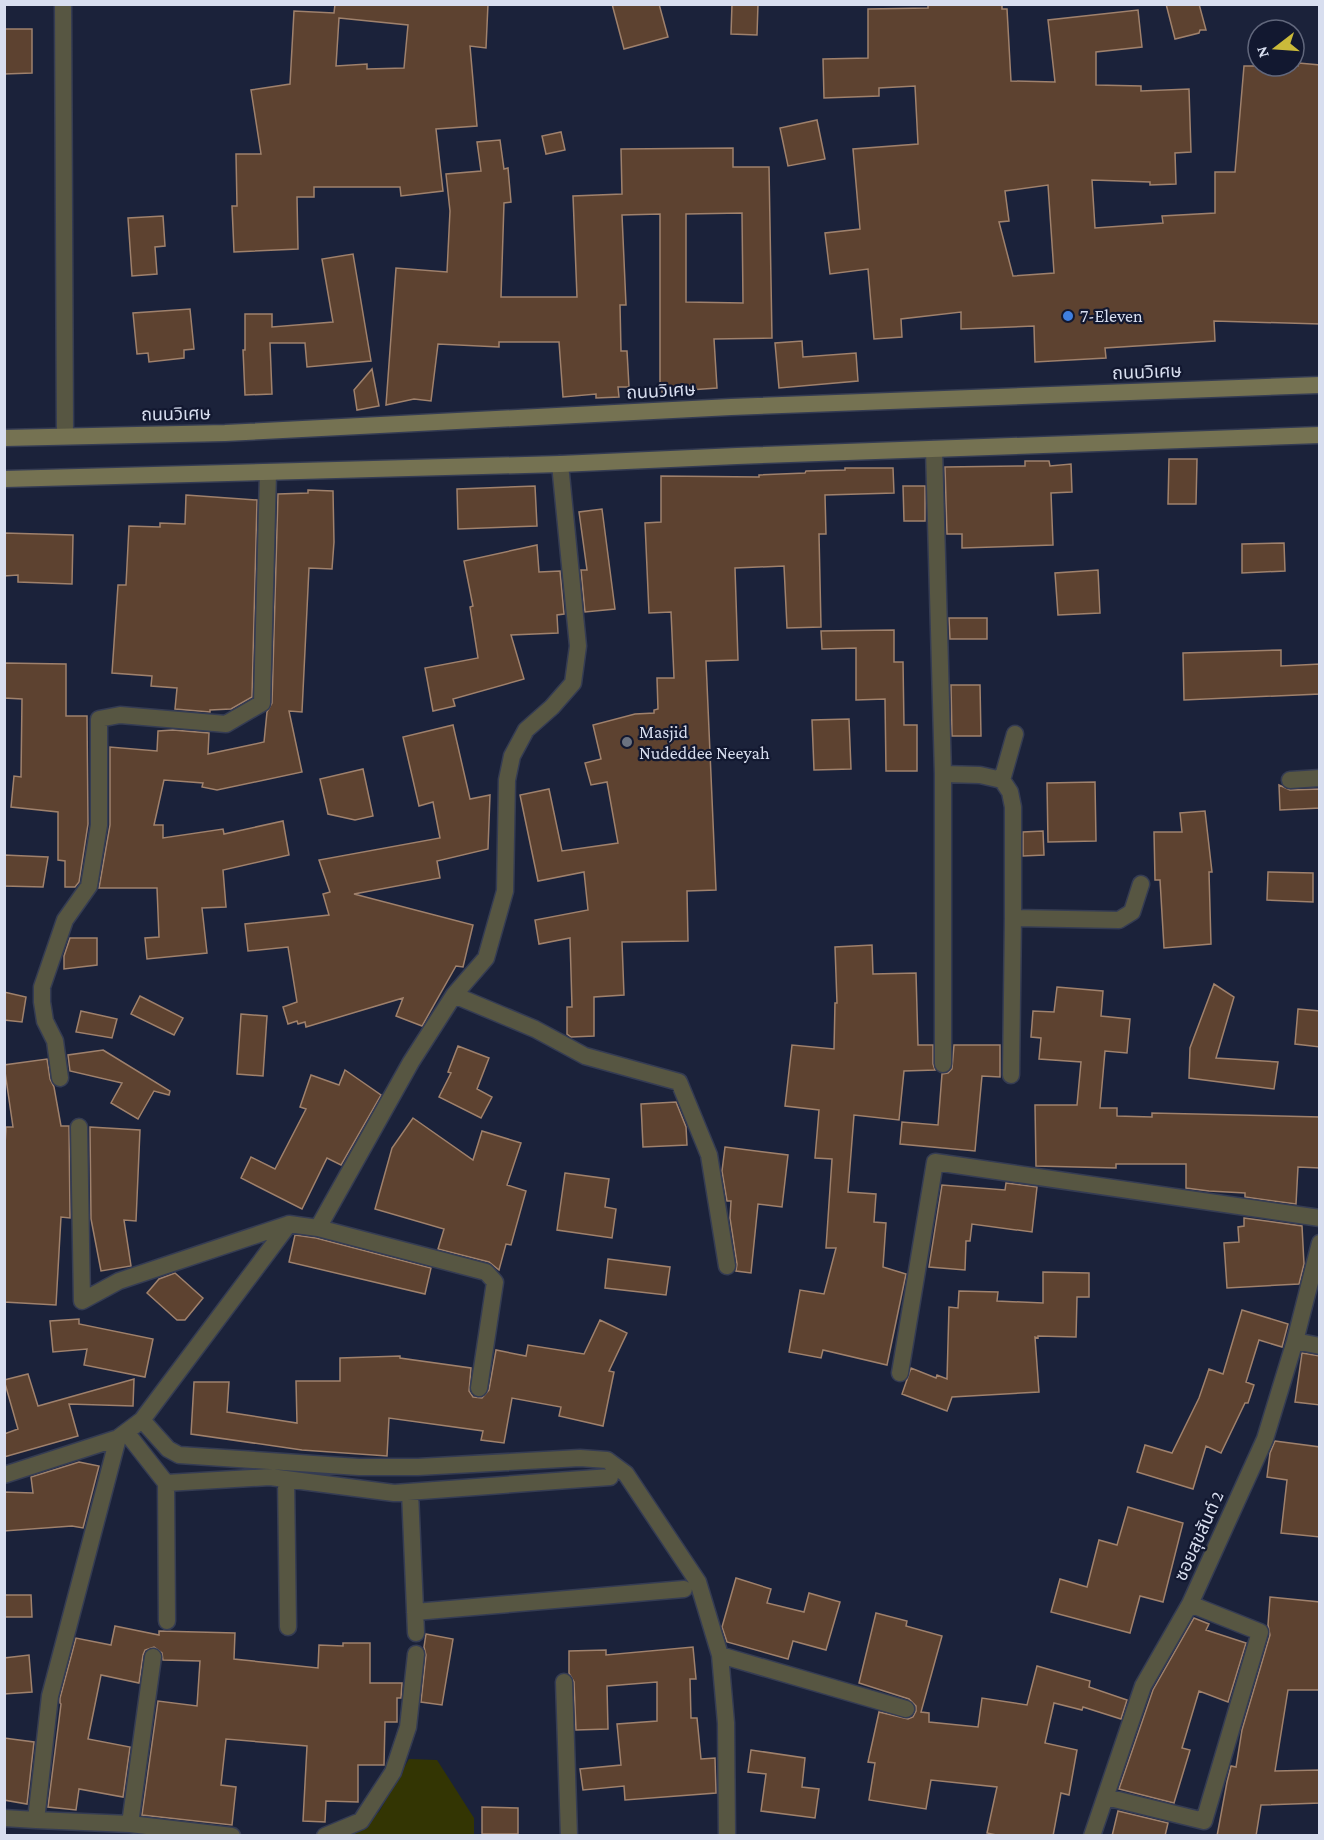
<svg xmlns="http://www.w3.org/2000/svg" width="1324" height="1840" font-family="'Crimson Pro','Noto Sans Thai',serif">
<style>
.green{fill:#333503}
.building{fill:#5d4230;stroke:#9f816c;stroke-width:1.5;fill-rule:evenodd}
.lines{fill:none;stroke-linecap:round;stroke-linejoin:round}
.minor-casing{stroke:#353c53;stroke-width:19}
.secondary-casing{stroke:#353c53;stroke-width:19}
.minor{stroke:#575642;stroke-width:16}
.secondary{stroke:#757252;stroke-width:16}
.shop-dot{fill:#3f7fe0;stroke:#121830;stroke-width:2}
.worship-dot{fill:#6b7280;stroke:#121830;stroke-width:2}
.labels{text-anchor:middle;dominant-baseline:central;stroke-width:4.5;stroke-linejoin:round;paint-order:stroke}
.poi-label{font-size:18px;fill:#d8deef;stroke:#121830;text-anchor:start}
.street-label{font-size:18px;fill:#d8deef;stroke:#121830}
</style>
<rect width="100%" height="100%" fill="#1b223a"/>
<path class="green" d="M 409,1759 L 437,1760 L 474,1818 L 474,1835 L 341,1836 L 379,1812 Z"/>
<path class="building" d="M 335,4 L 488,4 L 486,48 L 470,46 L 477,126 L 436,129 L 443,191 L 401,196 L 400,187 L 314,187 L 314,197 L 297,197 L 298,249 L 234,252 L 232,206 L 237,206 L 236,154 L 261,154 L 251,90 L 290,84 L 294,11 L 334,13 ZM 339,18 L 408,25 L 404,68 L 367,69 L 367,64 L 336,66 Z
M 612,4 L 659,4 L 668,37 L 624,49 Z
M 732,4 L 758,4 L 757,35 L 731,34 Z
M 928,4 L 1002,4 L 1002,9 L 1007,9 L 1011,81 L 1055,82 L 1048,20 L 1138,10 L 1142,47 L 1096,52 L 1096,85 L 1141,86 L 1141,91 L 1189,89 L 1191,152 L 1175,153 L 1176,184 L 1150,185 L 1150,182 L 1092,180 L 1095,228 L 1163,223 L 1162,216 L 1215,213 L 1215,172 L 1235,172 L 1244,66 L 1298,66 L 1299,63 L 1320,65 L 1320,324 L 1214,321 L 1215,341 L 1105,348 L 1106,358 L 1035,362 L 1034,326 L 961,329 L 961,312 L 901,319 L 902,337 L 874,339 L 868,269 L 830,274 L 825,233 L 860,229 L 853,149 L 918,144 L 915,86 L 879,88 L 879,96 L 824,98 L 823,59 L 868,58 L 868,9 L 928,8 ZM 1048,185 L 1054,273 L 1013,276 L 999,222 L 1009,221 L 1005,191 Z
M 1166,4 L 1199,4 L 1206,30 L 1200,30 L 1199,33 L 1175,39 Z
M 4,29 L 32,29 L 32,73 L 4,74 Z
M 817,120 L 825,159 L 788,166 L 780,128 Z
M 561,132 L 565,150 L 546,154 L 542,136 Z
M 500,140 L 504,169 L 508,168 L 511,202 L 504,203 L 501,297 L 577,297 L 573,196 L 622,194 L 621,149 L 733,148 L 733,167 L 769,167 L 772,338 L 714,339 L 717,388 L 662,392 L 662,388 L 660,388 L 660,214 L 622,215 L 626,305 L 620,305 L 621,351 L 627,351 L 629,387 L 618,387 L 619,397 L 596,398 L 596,394 L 563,397 L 559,342 L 499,342 L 499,347 L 438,344 L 431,401 L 414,399 L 386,405 L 396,268 L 447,272 L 450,211 L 446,174 L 481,171 L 477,142 ZM 742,213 L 743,303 L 686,302 L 686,214 Z
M 163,216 L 165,246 L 155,247 L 157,274 L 132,276 L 128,218 Z
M 353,254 L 371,361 L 307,367 L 305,343 L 270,343 L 272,394 L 245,395 L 243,350 L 245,350 L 245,314 L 272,314 L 272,327 L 333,322 L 322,259 Z
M 190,309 L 194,349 L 184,350 L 184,358 L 149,362 L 148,353 L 137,354 L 133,313 Z
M 802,341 L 803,357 L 856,353 L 858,381 L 779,388 L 775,343 Z
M 372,369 L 379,406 L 357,410 L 354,390 Z
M 1169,459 L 1197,459 L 1196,504 L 1168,504 Z
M 1025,461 L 1049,461 L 1050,466 L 1071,464 L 1072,492 L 1051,493 L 1053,545 L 962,548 L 962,534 L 947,534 L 945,467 L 1025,466 Z
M 845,468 L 893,468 L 894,493 L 825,495 L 826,534 L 819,534 L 821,627 L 787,628 L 784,566 L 735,568 L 738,660 L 706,661 L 716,890 L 687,891 L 688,941 L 622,942 L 624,995 L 594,997 L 594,1036 L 571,1037 L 567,1034 L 567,1007 L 572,1007 L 570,938 L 539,944 L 535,920 L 588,910 L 584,872 L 538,881 L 520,795 L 549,789 L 562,851 L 618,843 L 607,782 L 591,785 L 585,763 L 601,759 L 593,725 L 635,714 L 654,713 L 654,710 L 658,709 L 657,678 L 674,678 L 671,612 L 649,613 L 645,523 L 661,522 L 661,476 L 759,477 L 759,475 L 805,473 L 806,471 L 845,470 Z
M 535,486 L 537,526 L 458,529 L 457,489 Z
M 903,486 L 925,486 L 925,521 L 904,521 Z
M 308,490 L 333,491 L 334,542 L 332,569 L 309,568 L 302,712 L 289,711 L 302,772 L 217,790 L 202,787 L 203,783 L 164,780 L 154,825 L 163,825 L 163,838 L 223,829 L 224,834 L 283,821 L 289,855 L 223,870 L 226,907 L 202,908 L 207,953 L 147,959 L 145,938 L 159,937 L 157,888 L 99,888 L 110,825 L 110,747 L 157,751 L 158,731 L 173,730 L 209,733 L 208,754 L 264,742 L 267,712 L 272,703 L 278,494 L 308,493 Z
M 186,495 L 257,500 L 252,697 L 231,709 L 210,710 L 210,712 L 175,709 L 177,688 L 151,686 L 152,676 L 112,673 L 118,585 L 126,585 L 129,526 L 160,527 L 160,523 L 185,524 Z
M 602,509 L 615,609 L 585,612 L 581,570 L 587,570 L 579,512 Z
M 4,533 L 73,535 L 72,584 L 18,582 L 18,575 L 4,576 Z
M 1284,543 L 1285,571 L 1242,573 L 1242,544 Z
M 537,545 L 539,572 L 560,571 L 564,614 L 557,615 L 558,633 L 511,635 L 524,679 L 453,699 L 455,706 L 433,711 L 425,668 L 478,658 L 470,607 L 473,606 L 464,561 Z
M 1098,570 L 1100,613 L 1058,615 L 1055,573 Z
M 949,618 L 987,618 L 987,639 L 950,639 Z
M 894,630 L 894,662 L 903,662 L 904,725 L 917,725 L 917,771 L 886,771 L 885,699 L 856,700 L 856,648 L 822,649 L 821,631 Z
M 1281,650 L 1281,666 L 1320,664 L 1320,694 L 1184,700 L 1183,653 Z
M 4,663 L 66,664 L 66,716 L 87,716 L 88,824 L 79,882 L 75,887 L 65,887 L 65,861 L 58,860 L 58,812 L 11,807 L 14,776 L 21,777 L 22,699 L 4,698 Z
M 951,685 L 980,685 L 981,736 L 952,736 Z
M 849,719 L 851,769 L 814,770 L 812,720 Z
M 453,725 L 470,799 L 490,795 L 488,849 L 437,861 L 440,878 L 354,894 L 473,925 L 463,967 L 456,966 L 422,1026 L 396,1016 L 403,998 L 306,1027 L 305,1022 L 298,1024 L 297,1021 L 288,1024 L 283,1007 L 297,1002 L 288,947 L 248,951 L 245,924 L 329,915 L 323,894 L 330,892 L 319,860 L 440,838 L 433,802 L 419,806 L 403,737 Z
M 363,769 L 373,816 L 355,820 L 328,814 L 320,779 Z
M 1095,782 L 1096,841 L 1048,842 L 1047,783 Z
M 1279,785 L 1290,790 L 1320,789 L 1320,808 L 1280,810 Z
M 1205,811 L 1212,872 L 1209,872 L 1211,944 L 1164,948 L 1160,880 L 1155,880 L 1154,832 L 1182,832 L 1180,813 Z
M 1043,831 L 1044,855 L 1023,856 L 1023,832 Z
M 4,855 L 48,857 L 43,887 L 4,886 Z
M 1268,872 L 1313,873 L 1313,902 L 1267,900 Z
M 70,938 L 97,938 L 97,965 L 64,969 L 64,956 Z
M 872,945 L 873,974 L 916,973 L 918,1045 L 933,1045 L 933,1064 L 935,1070 L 904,1071 L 899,1120 L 854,1115 L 848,1192 L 876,1194 L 874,1222 L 886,1223 L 883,1267 L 906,1274 L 887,1365 L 823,1350 L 821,1358 L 789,1352 L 800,1290 L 824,1294 L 836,1248 L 826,1248 L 832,1159 L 815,1158 L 819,1110 L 785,1106 L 792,1045 L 834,1049 L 835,1003 L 837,1003 L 835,947 Z
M 1214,984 L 1234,997 L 1216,1058 L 1278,1062 L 1274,1089 L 1189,1078 L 1190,1048 Z
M 1057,987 L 1103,991 L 1101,1016 L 1130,1019 L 1127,1053 L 1105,1051 L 1100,1108 L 1117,1108 L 1117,1116 L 1152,1117 L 1152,1113 L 1320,1117 L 1320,1168 L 1298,1167 L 1296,1204 L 1245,1197 L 1245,1193 L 1209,1191 L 1186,1188 L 1186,1164 L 1116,1164 L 1116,1168 L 1036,1166 L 1035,1105 L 1077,1105 L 1081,1062 L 1039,1059 L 1041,1038 L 1031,1037 L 1033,1011 L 1054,1012 Z
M 4,992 L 26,997 L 22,1022 L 4,1020 Z
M 140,996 L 183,1018 L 174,1035 L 131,1014 Z
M 1298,1009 L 1320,1011 L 1320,1047 L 1295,1044 Z
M 81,1011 L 117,1019 L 112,1038 L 76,1032 Z
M 241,1014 L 267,1016 L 263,1076 L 237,1074 Z
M 954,1045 L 1000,1045 L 1000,1077 L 982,1076 L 975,1151 L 900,1144 L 902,1122 L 938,1125 L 942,1074 L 948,1073 L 952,1069 Z
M 458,1046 L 489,1058 L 477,1089 L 492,1097 L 481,1118 L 439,1097 L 451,1073 L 448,1072 Z
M 103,1050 L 170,1091 L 169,1095 L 154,1091 L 138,1119 L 111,1103 L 122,1083 L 70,1071 L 68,1055 Z
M 47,1059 L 50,1079 L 54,1087 L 61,1126 L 69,1126 L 70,1218 L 61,1217 L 56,1305 L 4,1302 L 4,1163 L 6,1127 L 13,1127 L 4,1065 Z
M 345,1070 L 381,1095 L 341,1165 L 327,1158 L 302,1209 L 241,1178 L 251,1157 L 275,1169 L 306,1109 L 300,1107 L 311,1075 L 339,1085 Z
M 676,1102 L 686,1127 L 687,1145 L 643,1147 L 641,1104 Z
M 413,1118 L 473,1160 L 482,1131 L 521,1143 L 507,1185 L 526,1191 L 511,1245 L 506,1244 L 499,1270 L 489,1262 L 438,1249 L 444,1229 L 375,1209 L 392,1148 Z
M 90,1127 L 140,1130 L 136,1221 L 124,1220 L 131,1266 L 101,1271 L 91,1219 Z
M 725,1147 L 788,1155 L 782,1207 L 758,1204 L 751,1273 L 736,1271 L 737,1264 L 730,1218 L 731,1201 L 727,1201 L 722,1171 Z
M 565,1173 L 609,1179 L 605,1207 L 616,1209 L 612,1238 L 557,1230 Z
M 1006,1183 L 1037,1187 L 1032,1232 L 972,1224 L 970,1241 L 966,1241 L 965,1270 L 929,1267 L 942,1185 L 1005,1190 Z
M 1244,1218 L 1302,1226 L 1304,1264 L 1299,1284 L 1227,1288 L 1224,1243 L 1239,1242 L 1238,1227 L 1244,1226 Z
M 295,1235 L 316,1238 L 431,1268 L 425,1294 L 289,1262 Z
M 608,1259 L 670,1267 L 666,1295 L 605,1288 Z
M 1043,1272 L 1089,1273 L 1089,1297 L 1077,1297 L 1076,1337 L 1038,1336 L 1038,1338 L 1035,1337 L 1039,1392 L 952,1397 L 947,1411 L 902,1394 L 911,1368 L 936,1378 L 937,1375 L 947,1379 L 949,1307 L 958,1308 L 959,1291 L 998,1292 L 997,1301 L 1043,1303 Z
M 175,1273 L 203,1298 L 185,1320 L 177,1320 L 147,1293 L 159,1279 Z
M 1242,1310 L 1288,1324 L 1282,1347 L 1259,1340 L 1246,1382 L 1254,1385 L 1248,1403 L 1245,1403 L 1221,1453 L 1206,1446 L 1193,1489 L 1137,1472 L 1145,1445 L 1172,1453 L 1199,1398 L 1209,1369 L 1223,1374 Z
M 79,1319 L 79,1324 L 153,1339 L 145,1377 L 84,1365 L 87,1349 L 53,1352 L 50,1321 Z
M 600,1320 L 627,1333 L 609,1371 L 614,1372 L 603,1426 L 559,1416 L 561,1407 L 512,1398 L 504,1443 L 481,1440 L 483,1431 L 389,1418 L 387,1456 L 302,1450 L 191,1434 L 194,1382 L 229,1382 L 227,1412 L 297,1423 L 296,1381 L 340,1381 L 340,1358 L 400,1356 L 400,1358 L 471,1368 L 469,1391 L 473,1397 L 482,1398 L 489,1390 L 496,1350 L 526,1356 L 528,1345 L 584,1354 Z
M 1302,1353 L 1320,1356 L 1320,1405 L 1295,1402 Z
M 28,1374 L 38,1406 L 134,1379 L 133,1406 L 69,1404 L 78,1436 L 4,1457 L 4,1434 L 18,1429 L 4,1380 Z
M 1275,1441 L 1320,1447 L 1320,1537 L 1281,1533 L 1287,1480 L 1267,1477 L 1270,1453 Z
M 79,1462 L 99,1466 L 83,1528 L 72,1526 L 4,1531 L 4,1492 L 33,1493 L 31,1477 Z
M 1128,1507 L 1183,1523 L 1163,1602 L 1140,1596 L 1130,1633 L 1051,1612 L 1060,1579 L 1087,1587 L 1099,1540 L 1117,1545 Z
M 736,1578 L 771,1589 L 767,1603 L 804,1612 L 809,1593 L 840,1602 L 826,1650 L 793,1641 L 788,1659 L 727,1642 L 722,1627 Z
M 5,1595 L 31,1595 L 32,1617 L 5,1617 Z
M 1270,1597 L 1320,1602 L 1320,1690 L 1288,1690 L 1275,1771 L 1320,1770 L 1320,1803 L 1261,1805 L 1256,1836 L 1217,1836 L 1227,1782 L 1231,1766 L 1236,1767 L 1242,1730 L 1270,1635 L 1268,1625 Z
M 876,1613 L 907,1621 L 906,1626 L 942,1636 L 921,1712 L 929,1713 L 929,1722 L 978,1727 L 982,1698 L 1027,1705 L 1037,1666 L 1090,1681 L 1089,1687 L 1127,1700 L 1121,1719 L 1083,1707 L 1082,1710 L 1054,1703 L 1045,1743 L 1077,1750 L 1069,1795 L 1061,1793 L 1053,1836 L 1001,1836 L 987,1833 L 997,1787 L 931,1780 L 926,1809 L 869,1800 L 875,1763 L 868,1762 L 879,1712 L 908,1719 L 913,1717 L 916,1711 L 916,1706 L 909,1699 L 859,1683 Z
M 1194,1618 L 1209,1624 L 1206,1630 L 1246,1643 L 1228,1702 L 1199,1691 L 1182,1748 L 1190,1750 L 1174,1803 L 1119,1789 L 1153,1690 Z
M 115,1626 L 159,1635 L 159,1631 L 235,1633 L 234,1659 L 318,1668 L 319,1645 L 343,1646 L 343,1643 L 370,1643 L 370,1683 L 402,1683 L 401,1698 L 397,1698 L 397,1722 L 385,1722 L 384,1765 L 358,1765 L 358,1802 L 326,1801 L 325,1822 L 303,1821 L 307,1746 L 226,1739 L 221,1785 L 236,1787 L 232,1825 L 142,1815 L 158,1701 L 197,1706 L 200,1661 L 163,1660 L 162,1653 L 154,1647 L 145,1650 L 143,1655 L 139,1683 L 101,1675 L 88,1739 L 130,1747 L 123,1797 L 79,1789 L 76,1810 L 48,1807 L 61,1704 L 60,1703 L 60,1698 L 76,1638 L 111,1645 Z
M 426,1634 L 453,1639 L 442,1705 L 421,1702 L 426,1655 L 424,1647 Z
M 693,1647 L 696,1679 L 690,1679 L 691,1718 L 697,1718 L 701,1759 L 715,1758 L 716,1793 L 625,1800 L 624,1786 L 583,1790 L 580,1769 L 621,1765 L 617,1724 L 657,1721 L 657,1682 L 607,1686 L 608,1729 L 576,1730 L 574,1682 L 569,1673 L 569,1651 L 606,1650 L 606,1655 Z
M 29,1655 L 32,1692 L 4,1694 L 4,1658 Z
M 4,1738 L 34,1742 L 27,1804 L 4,1800 Z
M 751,1750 L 805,1758 L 802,1787 L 819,1789 L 815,1818 L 761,1811 L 766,1774 L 748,1772 Z
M 482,1807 L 518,1808 L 518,1834 L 482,1834 Z
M 1118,1811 L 1168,1823 L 1165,1836 L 1112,1836 Z"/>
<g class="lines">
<g class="minor-casing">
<path id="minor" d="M 63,4 L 65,435
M 934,449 L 943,774 L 943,1064
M 943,774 L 980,775 L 1002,780 L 1010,792 L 1013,807 L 1013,918 L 1119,920 L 1132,912 L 1141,884
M 1002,780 L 1015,734
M 1290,780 L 1320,778
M 454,995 L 535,1029 L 585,1056 L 679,1082 L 709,1155 L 727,1266
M 1011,1075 L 1013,918
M 60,1078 L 55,1041 L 45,1021 L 42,1002 L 42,987 L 65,920 L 89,886 L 99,825 L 99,719 L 120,715 L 226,724 L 262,703 L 268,473
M 79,1127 L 82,1301 L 119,1281 L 289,1224
M 318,1228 L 486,1272 L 495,1282 L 479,1388
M 1295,1341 L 1320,1346
M 900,1373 L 935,1162 L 1320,1218
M 142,1420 L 168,1449 L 179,1455 L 359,1467 L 418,1467 L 580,1458 L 607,1460 L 626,1474 L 698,1582 L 720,1655 L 726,1723 L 727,1836
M 126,1432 L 166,1483 L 270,1477 L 394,1493 L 610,1477
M 4,1475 L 118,1438 L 142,1420 L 289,1224 L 318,1228 L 411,1062 L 454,995 L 486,958 L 505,891 L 507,780 L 512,756 L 526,730 L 552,707 L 573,683 L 578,646 L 560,464
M 286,1479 L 288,1627
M 166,1483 L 167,1621
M 410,1492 L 416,1633
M 415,1612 L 684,1589
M 720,1655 L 906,1709
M 564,1682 L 569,1836
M 1106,1797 L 1204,1821 L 1260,1632 L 1190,1604
M 4,1818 L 36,1820 L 50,1696 L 118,1438
M 36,1820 L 130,1824 L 232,1836
M 130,1824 L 153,1657
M 325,1836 L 361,1821 L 393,1772 L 408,1727 L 416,1654
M 1092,1836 L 1143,1686 L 1190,1604 L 1265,1439 L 1295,1341 L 1320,1243"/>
</g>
<g class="secondary-casing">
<path id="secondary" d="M 4,438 L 225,433 L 731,407 L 1320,385
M 4,479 L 560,464 L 737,456 L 1320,435"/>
</g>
<use href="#minor" class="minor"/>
<use href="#secondary" class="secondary"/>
</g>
<circle class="shop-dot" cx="1068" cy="316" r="6"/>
<circle class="worship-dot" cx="627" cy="742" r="6"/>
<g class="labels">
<g class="poi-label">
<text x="1080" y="316">7-Eleven</text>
<text x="639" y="732">Masjid<tspan x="639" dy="21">Nudeddee Neeyah</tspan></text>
</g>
<g class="street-label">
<text transform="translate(1147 372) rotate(-2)">ถนนวิเศษ</text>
<text transform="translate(661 391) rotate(-3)">ถนนวิเศษ</text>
<text transform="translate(176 414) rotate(-1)">ถนนวิเศษ</text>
<text transform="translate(1199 1536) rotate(-66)">ซอยสุขสันต์ 2</text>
</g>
</g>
<rect width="1324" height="1840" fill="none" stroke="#d8deef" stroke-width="12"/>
<g transform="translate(1276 48) rotate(253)"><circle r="28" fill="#121830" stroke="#61677c" stroke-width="1.5"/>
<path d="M0-4.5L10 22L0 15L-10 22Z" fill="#caba3a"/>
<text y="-9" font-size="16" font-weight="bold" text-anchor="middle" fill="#d8deef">N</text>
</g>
</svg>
